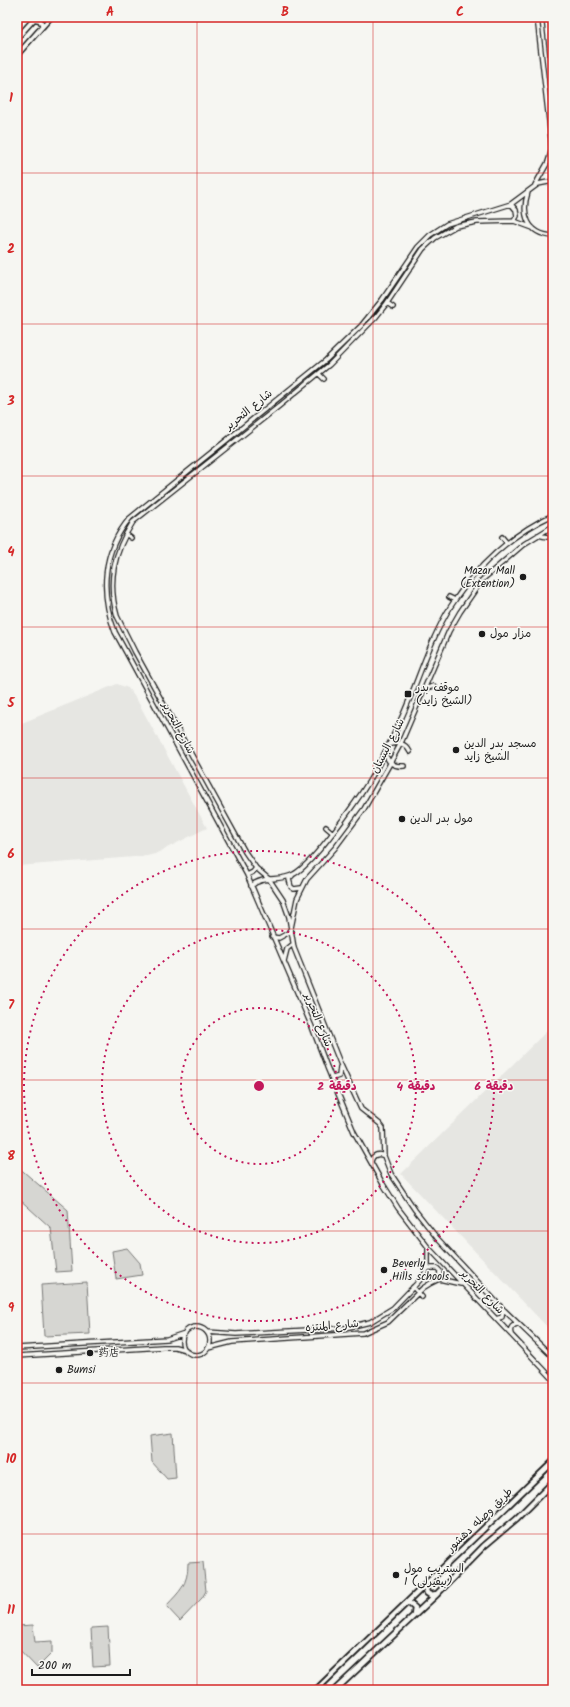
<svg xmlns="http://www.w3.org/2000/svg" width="570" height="1707" font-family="Kalam,'Playpen Sans Arabic','LXGW WenKai TC',sans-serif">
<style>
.built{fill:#e6e6e2}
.green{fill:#d6d6d2;stroke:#797977}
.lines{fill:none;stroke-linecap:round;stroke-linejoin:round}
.tertiary-casing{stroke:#1c1c1c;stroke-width:6}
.secondary-casing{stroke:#1c1c1c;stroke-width:7}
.primary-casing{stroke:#1c1c1c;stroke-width:8}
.tertiary{stroke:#f6f6f2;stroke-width:3.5}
.secondary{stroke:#f6f6f2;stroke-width:4}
.primary{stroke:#f6f6f2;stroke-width:4.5}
.grid{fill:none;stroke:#d62828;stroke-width:1;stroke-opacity:0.55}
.ring{fill:none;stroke:#c2185b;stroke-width:2;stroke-dasharray:2 4}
.poi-dot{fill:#1c1c1c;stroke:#f6f6f2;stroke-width:1.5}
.labels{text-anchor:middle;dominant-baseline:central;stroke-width:3;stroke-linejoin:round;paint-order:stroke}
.street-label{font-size:11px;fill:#1c1c1c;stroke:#f6f6f2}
.poi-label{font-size:11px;fill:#1c1c1c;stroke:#f6f6f2;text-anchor:start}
.centre{fill:#c2185b;stroke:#f6f6f2;stroke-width:2}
.ring-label{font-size:12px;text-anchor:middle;font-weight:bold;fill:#c2185b;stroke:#f6f6f2;stroke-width:3;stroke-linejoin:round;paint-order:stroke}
.neatline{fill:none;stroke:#d62828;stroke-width:1.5}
.grid-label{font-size:13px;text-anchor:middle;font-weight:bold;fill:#d62828}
</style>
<rect width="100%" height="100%" fill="#f6f6f2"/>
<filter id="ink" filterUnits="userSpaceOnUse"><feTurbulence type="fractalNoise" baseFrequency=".025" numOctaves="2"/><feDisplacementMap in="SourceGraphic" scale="8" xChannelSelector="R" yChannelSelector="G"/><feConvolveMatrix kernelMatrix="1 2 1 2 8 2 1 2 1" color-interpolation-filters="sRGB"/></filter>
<g filter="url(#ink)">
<path class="built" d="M 117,684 L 128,688 L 137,700 L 207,828 L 155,854 L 147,856 L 17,866 L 17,725 Z
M 553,1025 L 553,1333 L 401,1174 Z"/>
<path class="green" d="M 17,1166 L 68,1210 L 72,1271 L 56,1272 L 51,1228 L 17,1197 Z
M 127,1248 L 140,1263 L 142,1275 L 116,1279 L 112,1251 Z
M 87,1282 L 90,1334 L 44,1336 L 41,1285 Z
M 173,1433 L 176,1478 L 167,1479 L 152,1462 L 150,1436 Z
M 203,1562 L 206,1591 L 202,1598 L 180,1621 L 166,1606 C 180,1591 188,1585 188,1563 Z
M 33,1625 L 35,1642 L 52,1641 L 52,1653 L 37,1668 L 17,1647 L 17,1626 Z
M 108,1627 L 110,1666 L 93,1667 L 91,1628 Z"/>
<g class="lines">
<g class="tertiary-casing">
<path id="tertiary" d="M 537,17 L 553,156
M 546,17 L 553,82
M 553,181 L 538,184 L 511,204 L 447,224 L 430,235 L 418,247 L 382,300 L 361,326 L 326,360 L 130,518 C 102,551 100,593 115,632 L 247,875 L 312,1027 L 327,1067 L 354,1132 L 383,1184 L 398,1208 L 428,1247 L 553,1379
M 535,185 L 548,162 L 552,149
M 528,192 C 521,214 527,234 553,236
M 511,204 L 516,210 L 517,216 L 514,221
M 533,228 L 514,221 L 477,222 L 456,226 L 435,238 L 423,249 L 387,303 L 376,317 L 329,365 L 278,407 L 133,522 C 114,552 107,581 117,616 L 135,652 L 245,852 L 256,868 L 269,879 L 283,900 L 289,917 L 294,948 L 340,1063 L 361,1109 L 380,1124 L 383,1128 L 384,1156 L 391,1174 L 415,1210 L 437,1238 L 502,1308 L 553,1357
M 387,303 L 393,307
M 319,374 L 324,379
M 126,534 L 131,538
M 538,535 L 547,537
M 502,537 L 507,543
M 480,568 L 482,573 L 489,574
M 449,597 L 455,600
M 424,689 L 434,686
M 388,745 C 398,742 405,742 410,752
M 385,752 C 387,762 393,767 404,766
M 326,827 L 333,833
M 247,875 L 253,872 L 256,868
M 292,876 L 289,879 L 291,887 L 294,889 L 301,888
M 251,886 C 263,875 280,882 294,874 C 311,865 342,821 354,804 C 373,778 388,748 401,719 C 418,682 429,641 451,606 C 476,567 511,534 553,515
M 272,937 L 279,938 L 288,933 L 291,928 L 297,899 L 307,879 L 335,848 L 364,809 L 388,767 L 401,743 L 449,631 L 460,612 L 482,580 L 524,544 L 553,526
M 284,961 L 287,949 L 293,944
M 331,1077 L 333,1078 L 339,1076 L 340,1067
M 371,1162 C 372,1155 378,1153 384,1156
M 428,1268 L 437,1268 L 440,1271 L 439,1279
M 413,1287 L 422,1297
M 496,1319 L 502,1317 L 503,1309
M182 1341a14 14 0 1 1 28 0a14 14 0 1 1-28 0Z
M 207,1332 L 236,1334 L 345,1328 L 370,1322 L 393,1308 L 422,1278 L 428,1268 L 428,1248
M 511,1334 C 509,1328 513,1324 519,1324
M 17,1348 L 167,1339 L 185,1333
M 208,1348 L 232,1342 L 363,1333 L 388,1322 L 423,1288 L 431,1283 L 439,1279 L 461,1284
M 17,1356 L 163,1347 L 175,1347 L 186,1350"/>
</g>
<g class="secondary-casing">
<path id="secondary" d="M 34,19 L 40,20 L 43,26
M 17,38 L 36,17
M 17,55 L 51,17"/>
</g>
<g class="primary-casing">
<path id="primary" d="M 425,1586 L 427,1593 L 430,1595 L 437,1594
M 408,1602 L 415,1608 L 414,1615
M 316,1690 L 553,1462
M 335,1690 L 437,1594 L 484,1546 L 517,1518 L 553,1482"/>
</g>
<use href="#tertiary" class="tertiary"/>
<use href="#secondary" class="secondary"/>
<use href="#primary" class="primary"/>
</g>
</g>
<path class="grid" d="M 197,17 L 197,1690M 373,17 L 373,1690M 17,173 L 553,173M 17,324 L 553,324M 17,476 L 553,476M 17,627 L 553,627M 17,778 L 553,778M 17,929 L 553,929M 17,1080 L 553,1080M 17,1231 L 553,1231M 17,1383 L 553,1383M 17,1534 L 553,1534"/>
<g class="ring">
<circle cx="259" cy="1086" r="78"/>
<circle cx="259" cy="1086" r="157"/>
<circle cx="259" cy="1086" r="235"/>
</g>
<g class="poi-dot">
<circle cx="523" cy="577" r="4"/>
<circle cx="482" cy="634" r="4"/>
<rect x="404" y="690" width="8" height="8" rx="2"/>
<circle cx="456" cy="750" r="4"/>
<circle cx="402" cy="819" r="4"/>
<circle cx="384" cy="1270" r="4"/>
<circle cx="90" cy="1353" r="4"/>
<circle cx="59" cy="1370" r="4"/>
<circle cx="396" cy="1575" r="4"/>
</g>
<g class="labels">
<g class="street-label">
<text transform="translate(249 410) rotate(-39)">شارع التحرير</text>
<text transform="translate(178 728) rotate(62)">شارع التحرير</text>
<text transform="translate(388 746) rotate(-63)">شارع البستان</text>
<text transform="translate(318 1020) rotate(68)">شارع التحرير</text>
<text transform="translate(482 1292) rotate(46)">شارع التحرير</text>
<text transform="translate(332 1326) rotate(-5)">شارع المنتزه</text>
<text transform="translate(480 1520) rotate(-44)">طريق وصله دهشور</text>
</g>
<g class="poi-label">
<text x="515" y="571" text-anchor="end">Mazar Mall<tspan x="515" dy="13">(Extention)</tspan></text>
<text x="490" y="634">مزار مول</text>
<text x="416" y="688">موقف بدر<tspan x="416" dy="13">(الشيخ زايد)</tspan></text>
<text x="464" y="744">مسجد بدر الدين<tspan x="464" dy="13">الشيخ زايد</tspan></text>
<text x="410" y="819">مول بدر الدين</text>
<text x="392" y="1264">Beverly<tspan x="392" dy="13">Hills schools</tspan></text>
<text x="98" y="1353">药店</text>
<text x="67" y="1370">Bumsi</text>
<text x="404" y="1569">الستريب مول<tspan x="404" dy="13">1 (بيفيرلى)</tspan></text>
</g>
</g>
<circle cx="259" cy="1086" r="6" class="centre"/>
<g class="ring-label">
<text x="337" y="1090">2 دقيقة</text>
<text x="416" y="1090">4 دقيقة</text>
<text x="494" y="1090">6 دقيقة</text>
</g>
<rect width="570" height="1707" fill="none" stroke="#f6f6f2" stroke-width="44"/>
<path d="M32 1669v6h98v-6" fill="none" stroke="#1c1c1c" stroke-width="2"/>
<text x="38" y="1669" font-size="12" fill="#1c1c1c" stroke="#f6f6f2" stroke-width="3" paint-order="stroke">200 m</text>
<rect x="22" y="22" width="526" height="1663" class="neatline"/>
<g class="grid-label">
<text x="110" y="16">A</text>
<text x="285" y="16">B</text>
<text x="460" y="16">C</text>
<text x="11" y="102">1</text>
<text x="11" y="253">2</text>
<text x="11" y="405">3</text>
<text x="11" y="556">4</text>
<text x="11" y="707">5</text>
<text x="11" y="858">6</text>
<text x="11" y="1009">7</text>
<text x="11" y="1160">8</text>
<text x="11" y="1312">9</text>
<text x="11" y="1463">10</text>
<text x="11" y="1614">11</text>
</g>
</svg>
